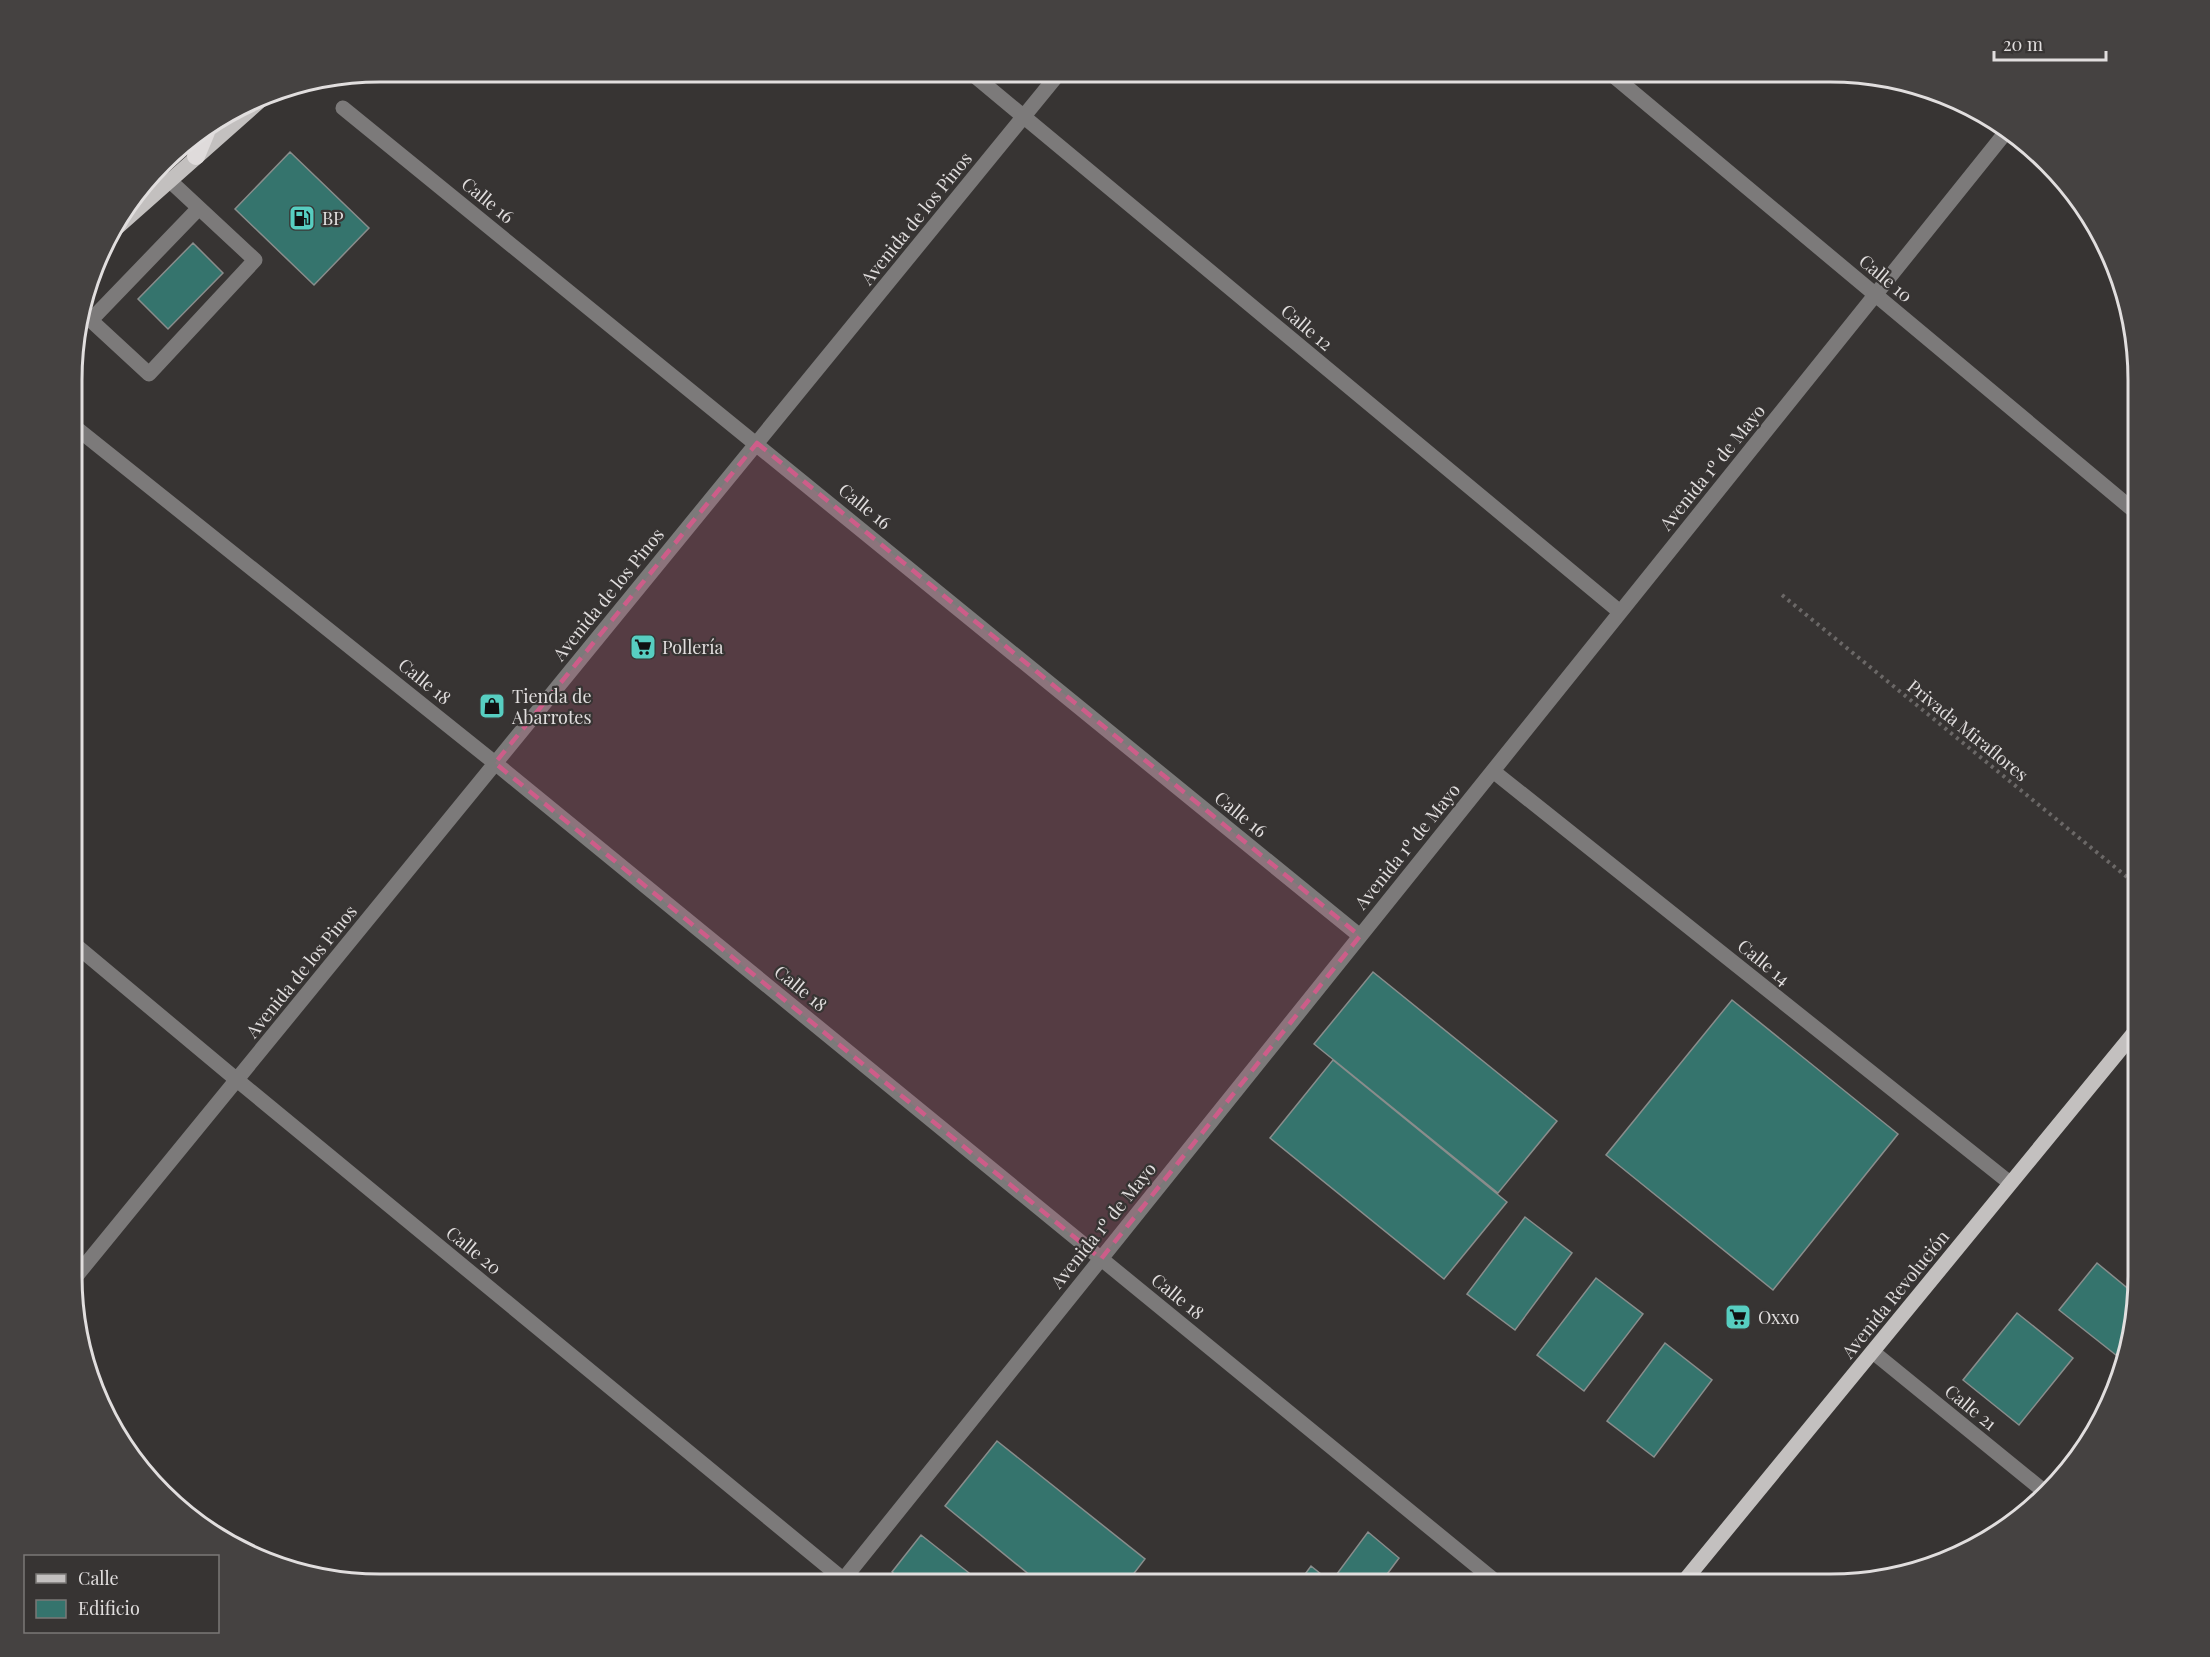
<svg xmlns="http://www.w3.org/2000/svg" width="2210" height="1657" font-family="'Playfair Display',serif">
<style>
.building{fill:#35746d;stroke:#898d8c;stroke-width:1.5}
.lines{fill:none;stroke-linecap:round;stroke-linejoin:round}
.path{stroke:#6b6867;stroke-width:4;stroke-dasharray:3 4.5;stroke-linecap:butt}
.minor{stroke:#7c7a7a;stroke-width:15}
.major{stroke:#c3c0bf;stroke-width:15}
.highway{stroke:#dfdbdb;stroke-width:18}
.marked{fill:#cd5d89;fill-opacity:0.2;stroke:#cd5d89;stroke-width:4.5;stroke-dasharray:12 8;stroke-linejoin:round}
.labels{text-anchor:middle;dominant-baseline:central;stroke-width:4.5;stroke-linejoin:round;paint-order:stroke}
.street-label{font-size:18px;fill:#e1dede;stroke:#373433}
.poi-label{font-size:18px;fill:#e1dede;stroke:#373433;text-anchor:start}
.rim{fill:none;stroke:#e1dede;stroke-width:3}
</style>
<rect width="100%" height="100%" fill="#373433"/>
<path class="building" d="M 290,152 L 369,228 L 314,285 L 235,209 Z
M 193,243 L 223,273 L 168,329 L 138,299 Z
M 1373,972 L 1557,1121 L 1498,1193 L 1314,1044 Z
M 1732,1000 L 1898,1134 L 1773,1290 L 1606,1155 Z
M 1333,1060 L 1507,1202 L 1444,1279 L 1270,1138 Z
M 1525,1217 L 1572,1253 L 1515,1330 L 1467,1294 Z
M 2097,1263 L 2137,1296 L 2121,1359 L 2059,1310 Z
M 1596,1278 L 1643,1314 L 1584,1391 L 1537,1355 Z
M 2017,1313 L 2073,1358 L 2019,1425 L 1963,1380 Z
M 1665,1343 L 1712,1380 L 1654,1457 L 1607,1421 Z
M 997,1441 L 1145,1559 L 1125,1585 L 1042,1585 L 945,1506 Z
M 1368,1532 L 1399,1558 L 1379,1585 L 1297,1585 L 1311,1566 L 1331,1582 Z
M 921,1535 L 978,1580 L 974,1585 L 908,1585 L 892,1572 Z"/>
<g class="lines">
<path class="path" d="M 1782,595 L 2138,886"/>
<path class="minor" d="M 970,72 L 1620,612
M 1610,73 L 2138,514
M 343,108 L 1360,936
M 84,314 L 149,374 L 255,260 L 169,180
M 91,320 L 199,208
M 75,427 L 495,763 L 1500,1585
M 1493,771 L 2010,1183
M 73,943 L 237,1080 L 850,1585
M 73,1280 L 1060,72
M 1873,1352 L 2045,1492
M 839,1585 L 2006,132"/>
<path class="major" d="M 111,233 L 261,100
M 1681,1585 L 2138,1028"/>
<path class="highway" d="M 196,156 L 206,132"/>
</g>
<path class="marked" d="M 757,443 L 1360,936 L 1101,1259 L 495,763 Z"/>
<defs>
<g id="fuel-square" transform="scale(1.35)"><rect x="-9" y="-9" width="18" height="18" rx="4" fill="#57cec1" stroke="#373433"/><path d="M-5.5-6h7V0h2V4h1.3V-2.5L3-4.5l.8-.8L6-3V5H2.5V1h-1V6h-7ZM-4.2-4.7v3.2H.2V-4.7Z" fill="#111"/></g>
<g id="supermarket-square" transform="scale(1.35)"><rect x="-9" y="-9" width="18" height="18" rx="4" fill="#57cec1" stroke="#373433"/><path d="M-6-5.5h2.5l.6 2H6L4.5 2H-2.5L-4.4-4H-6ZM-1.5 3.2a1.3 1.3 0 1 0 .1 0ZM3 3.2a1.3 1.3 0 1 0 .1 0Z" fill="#111"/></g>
<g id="shop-square" transform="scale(1.35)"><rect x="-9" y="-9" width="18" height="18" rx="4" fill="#57cec1" stroke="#373433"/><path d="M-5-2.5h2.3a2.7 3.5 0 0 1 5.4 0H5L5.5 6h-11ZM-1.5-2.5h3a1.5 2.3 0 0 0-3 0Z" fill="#111"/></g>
</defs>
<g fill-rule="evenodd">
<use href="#fuel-square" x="302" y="218"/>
<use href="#supermarket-square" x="643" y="647"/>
<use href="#shop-square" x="492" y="706"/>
<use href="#supermarket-square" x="1738" y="1317"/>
</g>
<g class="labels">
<g class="street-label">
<text transform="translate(488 200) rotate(39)">Calle 16</text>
<text transform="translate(916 218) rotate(-51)">Avenida de los Pinos</text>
<text transform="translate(1886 278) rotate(40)">Calle 10</text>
<text transform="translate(1307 327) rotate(40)">Calle 12</text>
<text transform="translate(1712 467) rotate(-51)">Avenida 1º de Mayo</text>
<text transform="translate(865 506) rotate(39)">Calle 16</text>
<text transform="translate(608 594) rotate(-51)">Avenida de los Pinos</text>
<text transform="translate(425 681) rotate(39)">Calle 18</text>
<text transform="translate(1968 730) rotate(39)">Privada Miraflores</text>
<text transform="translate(1241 814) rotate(39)">Calle 16</text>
<text transform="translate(1407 846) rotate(-51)">Avenida 1º de Mayo</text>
<text transform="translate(1764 962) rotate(39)">Calle 14</text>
<text transform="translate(301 971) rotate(-51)">Avenida de los Pinos</text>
<text transform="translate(801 988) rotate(39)">Calle 18</text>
<text transform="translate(1103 1225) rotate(-51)">Avenida 1º de Mayo</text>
<text transform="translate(474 1250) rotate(39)">Calle 20</text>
<text transform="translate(1895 1294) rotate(-51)">Avenida Revolución</text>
<text transform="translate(1178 1296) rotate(39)">Calle 18</text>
<text transform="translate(1971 1407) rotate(39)">Calle 21</text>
</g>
<g class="poi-label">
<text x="322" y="218">BP</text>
<text x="662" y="647">Pollería</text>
<text x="512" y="696">Tienda de<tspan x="512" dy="21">Abarrotes</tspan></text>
<text x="1758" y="1317">Oxxo</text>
</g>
</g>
<path d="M0 0H2210V1657H0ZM380 82H1830A298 298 0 0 1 2128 380V1276A298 298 0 0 1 1830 1574H380A298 298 0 0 1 82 1276V380A298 298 0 0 1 380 82Z" fill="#454241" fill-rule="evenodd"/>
<path class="rim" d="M380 82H1830A298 298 0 0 1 2128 380V1276A298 298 0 0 1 1830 1574H380A298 298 0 0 1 82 1276V380A298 298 0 0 1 380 82Z"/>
<rect x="24" y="1555" width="195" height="78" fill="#373433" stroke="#7b7877" stroke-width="1.5"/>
<rect x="36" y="1574" width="30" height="9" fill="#c3c0bf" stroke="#7b7877" stroke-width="1.5"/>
<text x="78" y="1585" font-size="18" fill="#e1dede">Calle</text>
<rect x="36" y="1600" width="30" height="18" fill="#35746d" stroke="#7b7877" stroke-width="1.5"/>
<text x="78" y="1615" font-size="18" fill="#e1dede">Edificio</text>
<path d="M1994 51v9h112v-9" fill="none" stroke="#e1dede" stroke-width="3"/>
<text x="2003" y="51" font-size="18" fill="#e1dede" stroke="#373433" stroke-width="4.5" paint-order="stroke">20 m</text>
</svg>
